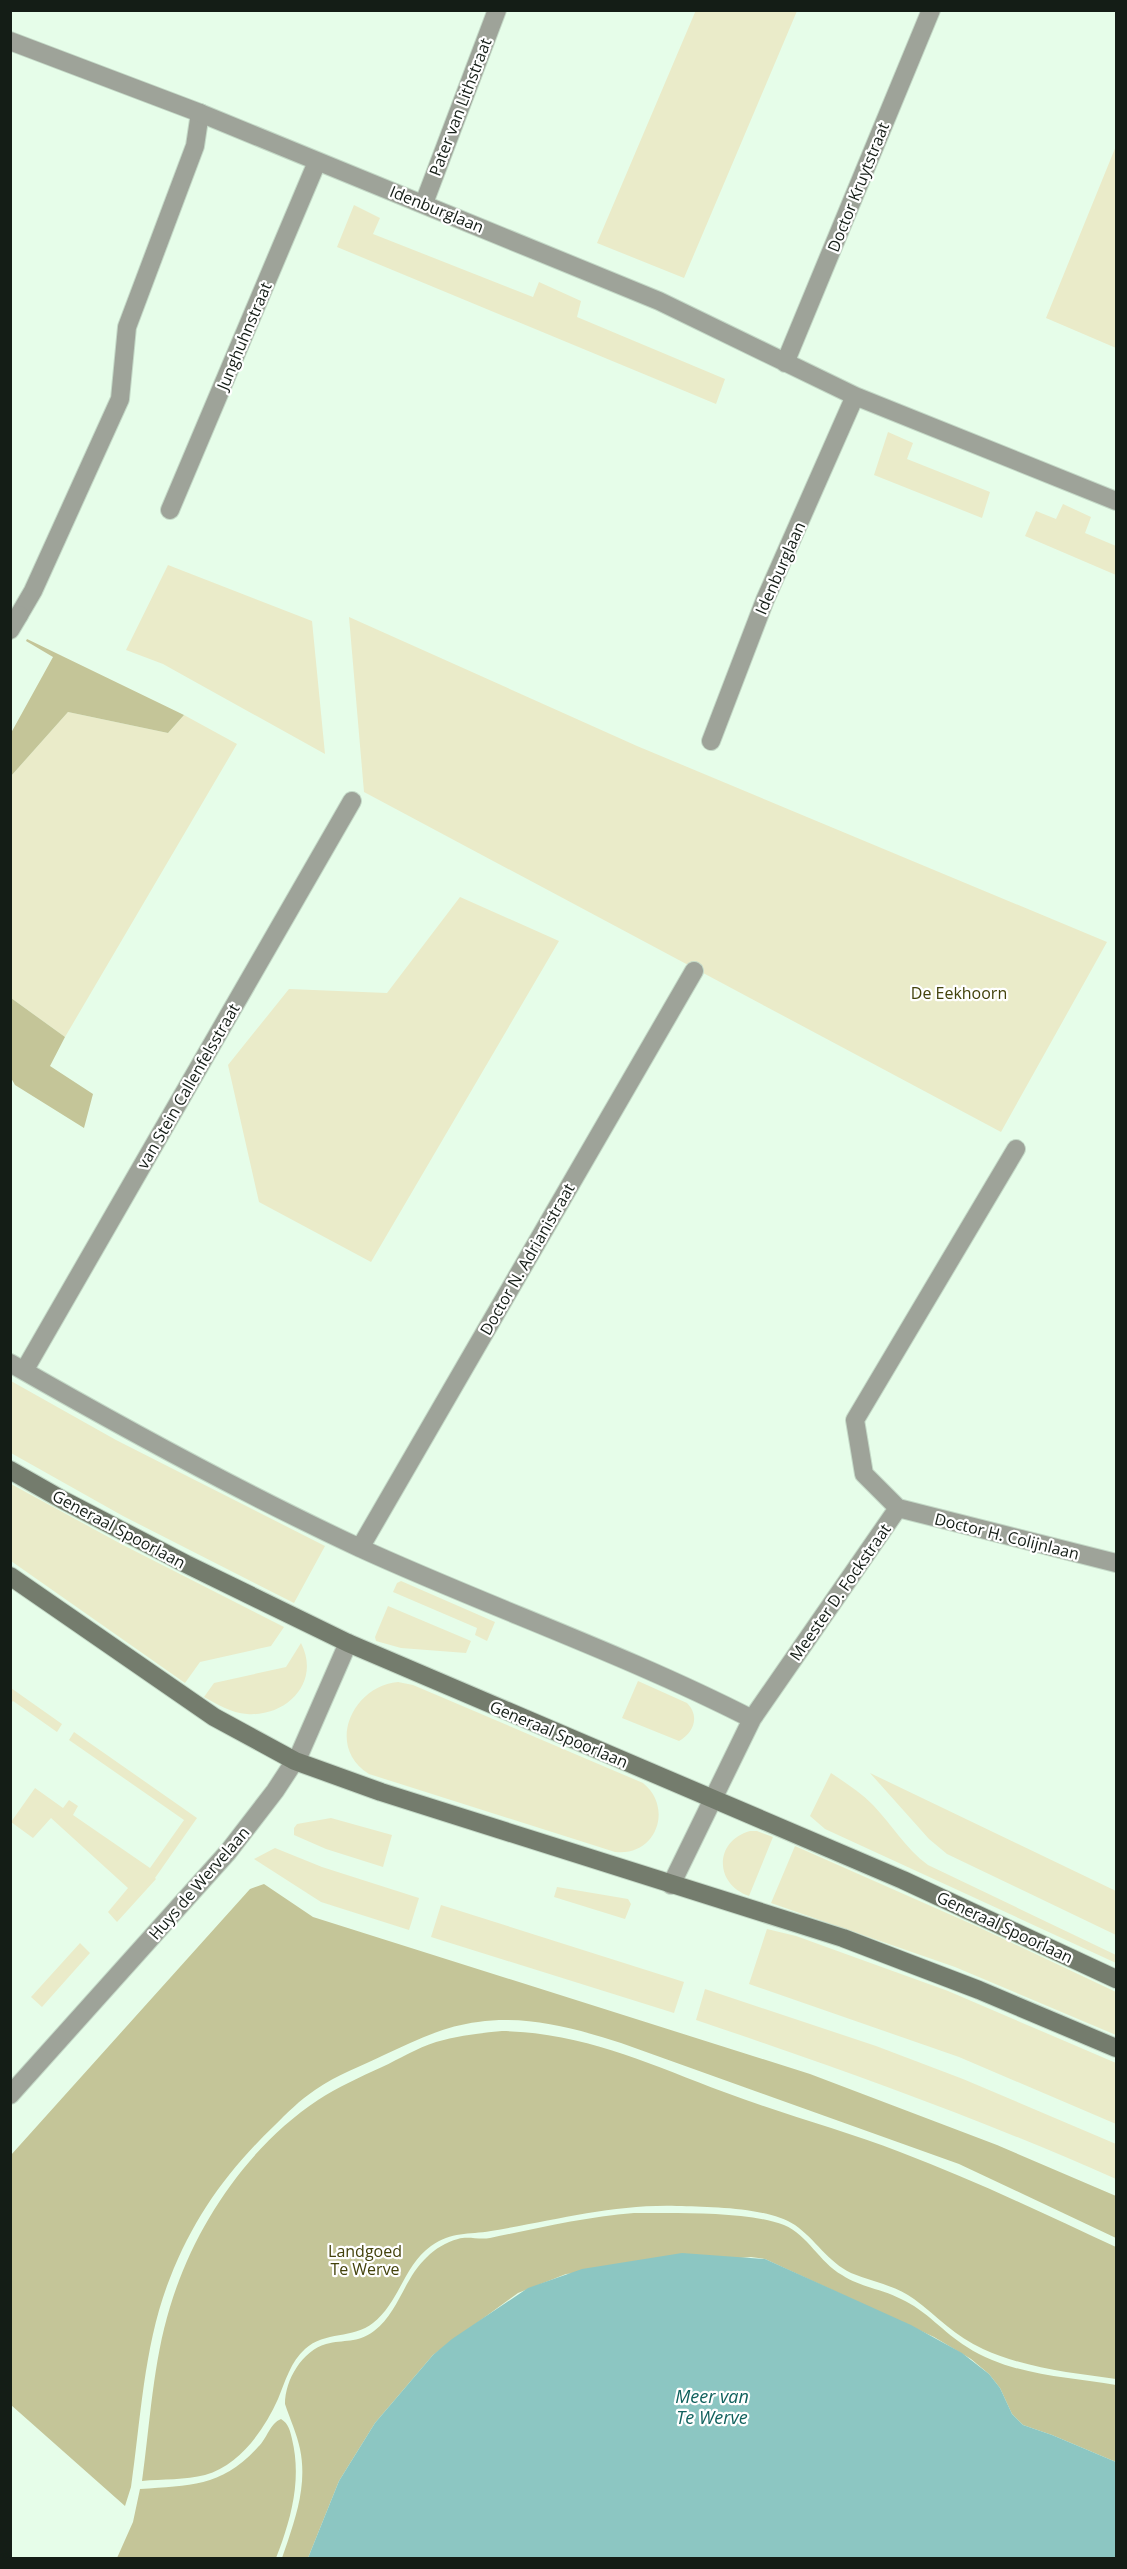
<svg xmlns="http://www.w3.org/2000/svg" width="1127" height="2569" font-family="'Open Sans',sans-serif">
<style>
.green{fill:#eaebc9}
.forest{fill:#c4c598}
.water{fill:#8cc6c2}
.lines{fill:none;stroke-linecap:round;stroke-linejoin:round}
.lane-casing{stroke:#c4d9c7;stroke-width:20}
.street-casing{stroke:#c4d9c7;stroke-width:20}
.secondary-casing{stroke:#c4d9c7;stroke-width:20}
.lane{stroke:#9ea399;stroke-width:18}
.street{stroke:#9ea399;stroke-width:18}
.secondary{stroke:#747c6d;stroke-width:18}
.labels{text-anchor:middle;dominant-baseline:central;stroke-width:4.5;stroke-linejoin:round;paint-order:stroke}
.street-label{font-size:16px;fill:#141d16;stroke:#fff}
.park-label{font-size:16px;fill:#43420c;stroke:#fff}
.water-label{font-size:18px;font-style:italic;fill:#10615d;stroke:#fff}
</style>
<rect width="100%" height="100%" fill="#e6fde9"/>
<path class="green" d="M 696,10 L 797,11 L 684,278 L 597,243 Z
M 1116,146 L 1116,348 L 1046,318 Z
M 354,205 L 380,218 L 373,234 L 533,297 L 539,282 L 581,301 L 577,317 L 725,379 L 716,404 L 337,247 Z
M 888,432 L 913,443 L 907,459 L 990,492 L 982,518 L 874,475 Z
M 1063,504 L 1091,517 L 1085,533 L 1116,546 L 1116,575 L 1025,536 L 1036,511 L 1056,519 Z
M 168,565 L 312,621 L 325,754 L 163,664 L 126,650 Z
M 349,617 L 637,746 L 1107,942 L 1001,1132 L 364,792 Z
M 68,712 L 168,733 L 184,715 L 237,744 L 65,1037 L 11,998 L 11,776 Z
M 460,897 L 559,941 L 371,1262 L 259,1202 L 228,1065 L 289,989 L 387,993 Z
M 11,1381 L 116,1440 L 325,1546 L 294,1603 L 123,1516 L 11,1453 Z
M 11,1484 L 123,1545 L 284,1627 L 271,1646 L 200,1662 L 185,1683 L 11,1561 Z
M 401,1581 L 495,1622 L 487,1641 L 475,1635 L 477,1628 L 393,1592 L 397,1583 Z
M 388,1606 L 471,1641 L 466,1653 L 401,1648 L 376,1641 L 375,1637 Z
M 301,1643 C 321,1682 287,1717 247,1714 C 231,1713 217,1704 204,1697 L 214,1683 L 286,1667 Z
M 638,1681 L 687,1703 C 700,1716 694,1733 679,1741 L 622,1718 Z
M 398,1682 L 413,1685 L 643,1783 C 674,1808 656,1857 615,1852 L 369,1774 C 325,1747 352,1686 398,1682 Z
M 11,1688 L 62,1724 L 57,1732 L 13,1701 L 11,1703 Z
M 74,1732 L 197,1818 L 155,1878 L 156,1879 L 117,1922 L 108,1912 L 128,1888 L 51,1818 L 33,1838 L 11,1822 L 35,1788 L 63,1808 L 69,1800 L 78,1806 L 73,1815 L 150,1868 L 184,1820 L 69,1740 Z
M 831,1773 C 846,1783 860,1792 873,1805 C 892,1825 906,1849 928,1865 L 1116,1955 L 1116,1963 L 825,1829 L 810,1816 Z
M 870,1773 L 1116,1891 L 1116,1935 L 947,1854 L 929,1839 Z
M 331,1818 L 392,1835 L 383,1867 L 326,1849 L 294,1835 L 294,1828 L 297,1824 Z
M 750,1831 L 757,1831 L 773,1837 L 749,1896 C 714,1884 714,1841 750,1831 Z
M 795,1846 L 976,1926 L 1116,1992 L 1116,2035 L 955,1967 L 771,1903 Z
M 275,1848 L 322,1867 L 419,1898 L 409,1930 L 321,1902 L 254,1859 Z
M 557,1887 L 628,1899 L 631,1904 L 625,1919 L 554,1897 Z
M 441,1905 L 684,1982 L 674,2013 L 431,1937 Z
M 767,1929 L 796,1936 L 948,1991 L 1116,2063 L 1116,2124 L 959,2057 L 749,1984 Z
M 80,1943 L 90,1953 L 42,2007 L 31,1997 Z
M 705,1989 L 876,2046 L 963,2079 L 1116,2144 L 1116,2179 C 979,2118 838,2068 696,2020 Z"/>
<path class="forest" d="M 27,639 L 184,715 L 168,733 L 68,712 L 11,776 L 11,733 L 53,657 L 26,641 Z
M 11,998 L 65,1037 L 50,1066 L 93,1094 L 84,1128 L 15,1085 L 11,1078 Z
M 264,1884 L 313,1917 L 810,2074 L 997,2145 L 1116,2196 L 1116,2238 L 959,2164 L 621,2043 C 574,2028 527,2015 478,2022 C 444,2026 414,2041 384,2055 C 362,2066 336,2075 315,2090 C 300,2100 287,2113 274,2126 C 227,2171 194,2217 170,2278 C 144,2343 141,2418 131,2487 L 125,2506 L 11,2405 L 11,2155 L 250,1889 Z
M 502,2031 C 585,2033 649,2064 724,2092 C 782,2114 842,2130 900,2152 C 974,2180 1045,2214 1116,2247 L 1116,2379 C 1072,2373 1025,2368 983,2349 C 956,2337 937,2316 914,2299 C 895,2285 872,2282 851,2273 C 828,2262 815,2239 795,2225 C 767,2207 710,2207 677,2206 C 613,2204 553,2221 491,2231 C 468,2235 452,2231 431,2246 C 404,2265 399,2303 373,2323 C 353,2339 325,2331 305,2349 C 291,2361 285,2382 278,2399 C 264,2430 240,2465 205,2475 C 186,2480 162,2479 142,2481 C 150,2424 153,2362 170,2307 C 194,2227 247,2147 318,2100 C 338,2087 360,2077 382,2067 C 399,2059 417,2048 436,2042 C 457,2036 480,2033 502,2031 Z
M 634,2213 C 674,2213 748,2211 784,2225 C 808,2235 819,2262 842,2275 C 860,2287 882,2289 901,2299 C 926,2310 944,2333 967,2347 C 1010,2375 1067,2377 1116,2385 L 1116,2462 L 1052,2435 L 1023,2425 L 1012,2414 L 1000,2388 L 989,2374 L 971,2359 L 934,2337 L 765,2259 L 751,2257 L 566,2274 L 518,2293 L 433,2355 L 375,2423 L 339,2481 L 308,2558 L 282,2558 C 294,2523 308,2487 300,2449 C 297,2434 290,2419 285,2404 C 285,2380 302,2351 326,2344 C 344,2339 357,2344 374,2331 C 399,2312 404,2278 427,2257 C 435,2249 446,2242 458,2239 C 468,2236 479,2240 490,2238 C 538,2228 585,2217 634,2213 Z
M 281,2419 C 289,2424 290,2431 292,2439 C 302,2480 291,2520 276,2558 L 117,2558 L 133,2522 L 140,2489 C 191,2485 221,2487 258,2447 C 267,2439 270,2423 281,2419 Z"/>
<path class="water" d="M 682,2253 L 765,2259 L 911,2325 L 962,2353 L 989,2374 L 1000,2388 L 1012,2414 L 1023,2425 L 1052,2435 L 1116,2462 L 1116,2558 L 308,2558 L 339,2481 L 375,2423 L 433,2355 L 452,2339 L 528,2288 L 582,2269 Z"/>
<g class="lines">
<g class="lane-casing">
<path id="lane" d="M 19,615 L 33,591 L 120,399 L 127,327 L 195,146 L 200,113"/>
</g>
<g class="street-casing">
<path id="street" d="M 10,41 L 200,113 L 659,301 L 855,396 L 1116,501
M 424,203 L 497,10
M 785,363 L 931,10
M 170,510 L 317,162
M 10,630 L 19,615
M 711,741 L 765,600 L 855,396
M 10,1363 C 125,1429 240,1492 360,1548 C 489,1607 625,1654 752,1719
M 24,1371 L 352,801
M 898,1508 L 864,1474 L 855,1420 L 1016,1149
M 898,1508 L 1116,1563
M 360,1548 L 694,971
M 671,1885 L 752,1719 L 898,1508
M 10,2095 L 228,1852 L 275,1791 L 300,1753 L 348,1643"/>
</g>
<g class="secondary-casing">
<path id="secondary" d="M 10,1470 L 61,1499 L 186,1564 L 348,1643 L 903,1880 L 1116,1979
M 10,1576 L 214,1717 L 295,1761 L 381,1792 L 843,1938 L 979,1990 L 1116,2048"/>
</g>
<use href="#lane" class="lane"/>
<use href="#street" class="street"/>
<use href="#secondary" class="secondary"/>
</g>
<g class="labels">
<g class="street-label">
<text transform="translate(460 107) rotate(-69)">Pater van Lithstraat</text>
<text transform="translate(858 187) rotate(-68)">Doctor Kruytstraat</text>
<text transform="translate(437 209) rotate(22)">Idenburglaan</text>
<text transform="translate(244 336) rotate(-67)">Junghuhnstraat</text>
<text transform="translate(780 568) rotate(-66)">Idenburglaan</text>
<text transform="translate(188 1086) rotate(-60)">van Stein Callenfelsstraat</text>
<text transform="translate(527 1259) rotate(-60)">Doctor N. Adrianistraat</text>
<text transform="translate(119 1529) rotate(28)">Generaal Spoorlaan</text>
<text transform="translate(1007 1536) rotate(14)">Doctor H. Colijnlaan</text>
<text transform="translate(840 1592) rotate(-55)">Meester D. Fockstraat</text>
<text transform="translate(559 1734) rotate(23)">Generaal Spoorlaan</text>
<text transform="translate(199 1883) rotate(-49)">Huys de Wervelaan</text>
<text transform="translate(1005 1927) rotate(25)">Generaal Spoorlaan</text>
</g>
<g class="park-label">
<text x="959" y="993">De Eekhoorn</text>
<text x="365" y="2251">Landgoed<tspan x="365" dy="18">Te Werve</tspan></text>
</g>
<g class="water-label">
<text x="712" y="2396">Meer van<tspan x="712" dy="21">Te Werve</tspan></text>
</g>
</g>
<rect width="1127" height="2569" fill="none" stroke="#141d16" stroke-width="24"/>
</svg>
